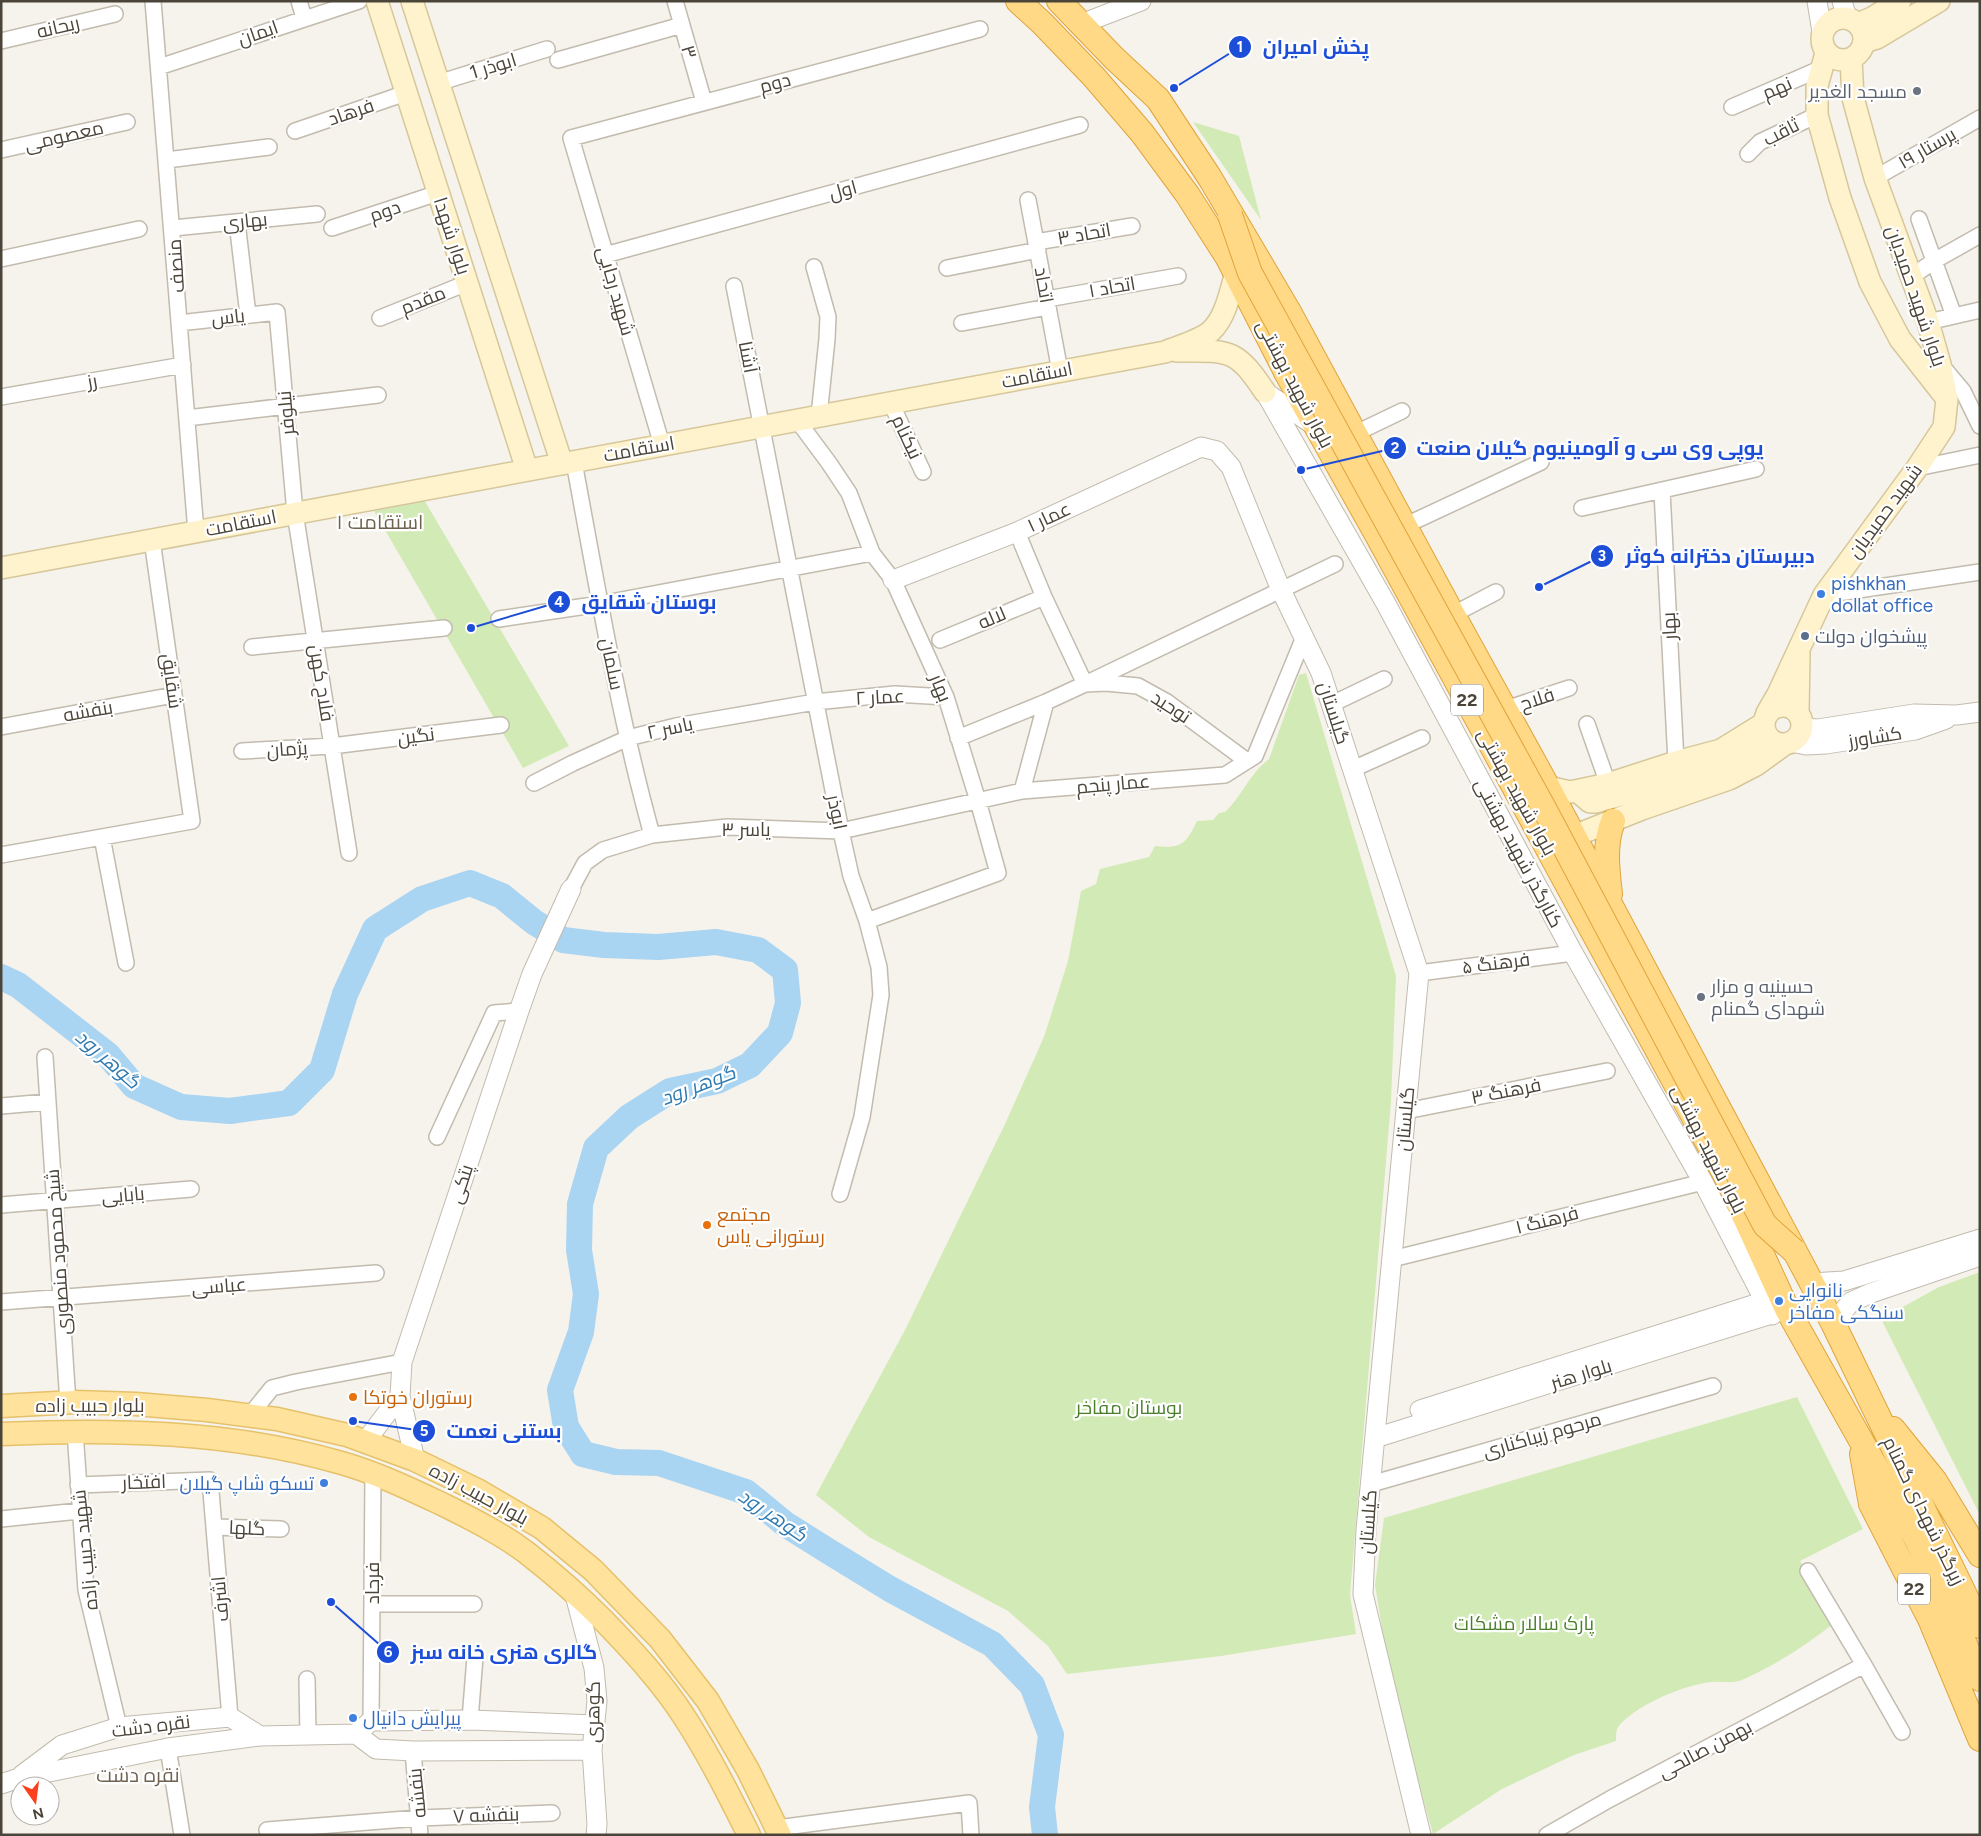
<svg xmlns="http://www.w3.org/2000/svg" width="1981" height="1836" font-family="Figtree,Cairo,sans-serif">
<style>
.green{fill:#d2eab5}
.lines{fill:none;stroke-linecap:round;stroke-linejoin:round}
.river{stroke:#a9d4f2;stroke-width:26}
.minor-casing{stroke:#c2bbae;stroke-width:18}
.tertiary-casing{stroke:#c2bbae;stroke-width:21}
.secondary-casing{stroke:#d6c79b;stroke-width:24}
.primary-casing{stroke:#e6c16a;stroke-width:25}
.trunk-casing{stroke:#e0a43c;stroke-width:26}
.minor{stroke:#fff;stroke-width:15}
.tertiary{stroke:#fff;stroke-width:19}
.secondary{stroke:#fff3cd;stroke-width:21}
.primary{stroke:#ffe39c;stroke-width:22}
.trunk{stroke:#ffd985;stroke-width:24}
.trunk-bridge-casing{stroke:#e0a43c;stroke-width:26;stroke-linecap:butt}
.trunk-bridge{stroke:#ffd985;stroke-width:24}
.worship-dot{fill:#6b7280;stroke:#fff;stroke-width:2}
.shop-dot{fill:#3f7fe0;stroke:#fff;stroke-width:2}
.service-dot{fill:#5c6f8a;stroke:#fff;stroke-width:2}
.food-dot{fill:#e8710a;stroke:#fff;stroke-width:2}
.labels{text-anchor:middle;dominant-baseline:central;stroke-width:4.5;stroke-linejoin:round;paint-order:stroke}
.shield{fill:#fff;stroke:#817c74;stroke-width:1}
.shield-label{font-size:18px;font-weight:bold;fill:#4b4439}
.street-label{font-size:19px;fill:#4b4439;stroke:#fff}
.worship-label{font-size:19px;fill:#5b616d;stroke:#fff;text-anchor:end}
.shop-label{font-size:19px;fill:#366cbe;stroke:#fff;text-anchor:start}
.service-label{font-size:19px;fill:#4e5e75;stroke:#fff;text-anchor:start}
.food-label{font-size:19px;fill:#c56008;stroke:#fff;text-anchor:start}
.park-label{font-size:19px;fill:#4a7f2a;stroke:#fff}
.neighbourhood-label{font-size:20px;fill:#6e6250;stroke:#fff}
.water-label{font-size:20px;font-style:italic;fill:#2e7ab2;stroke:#fff}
.leader{fill:none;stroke:#1d4ed8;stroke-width:2}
.callout-dot{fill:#1d4ed8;stroke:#fff;stroke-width:2}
.mark-label{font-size:15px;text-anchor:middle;font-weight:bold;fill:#fff}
.callout-label{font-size:20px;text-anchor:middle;font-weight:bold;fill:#1d4ed8;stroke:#fff;stroke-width:4.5;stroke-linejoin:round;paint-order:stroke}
</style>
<rect width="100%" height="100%" fill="#f6f3ec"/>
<path class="green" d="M 1193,122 L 1239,136 L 1261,220 Z
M 423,498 L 569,746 L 523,768 L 374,511 Z
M 1306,673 L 1396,976 L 1391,1101 L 1350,1595 L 1356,1634 L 1221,1656 L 1067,1674 L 1048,1646 L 1008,1611 L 869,1537 L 816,1495 L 905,1330 L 1005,1124 L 1044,1037 L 1068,961 L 1081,891 L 1096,884 L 1100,869 L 1149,857 L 1155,846 C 1181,849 1186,844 1197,821 L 1213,820 L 1219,813 L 1225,812 C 1242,796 1250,773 1269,759 L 1299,675 Z
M 1980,1272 L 1980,1515 L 1881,1319 L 1939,1287 Z
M 1797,1397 L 1863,1529 L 1800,1561 L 1837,1621 C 1808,1644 1776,1665 1742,1680 C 1732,1684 1722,1681 1712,1682 C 1686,1684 1630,1707 1617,1729 C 1616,1732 1616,1737 1616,1741 L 1574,1755 L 1502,1789 L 1433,1834 L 1391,1684 L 1375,1585 L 1384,1518 Z"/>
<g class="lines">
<path class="river" d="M 1,977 L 18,985 L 108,1055 L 134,1086 L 181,1107 L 230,1111 L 289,1103 L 322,1070 L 345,994 L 375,929 L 422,899 L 470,883 L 502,896 L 534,922 L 563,940 L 604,945 L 658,947 L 716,942 L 758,950 L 785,970 L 788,1003 L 780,1033 L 750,1065 L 717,1081 L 670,1091 L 629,1117 L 596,1148 L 580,1204 L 579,1250 L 586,1294 L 581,1332 L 560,1390 L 566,1427 L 583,1454 L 616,1462 L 659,1463 L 746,1492 L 785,1524 L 828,1551 L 890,1589 L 992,1644 L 1032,1685 L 1051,1735 L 1042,1807 L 1045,1835"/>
<g class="minor-casing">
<path id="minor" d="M 153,1 L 196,532
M 299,1 L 304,18
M 675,1 L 704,102
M 1,41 L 115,14
M 558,60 L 682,25
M 159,67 L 359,1
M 438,83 L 547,49
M 1732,107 L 1822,68
M 295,131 L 406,93
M 1,150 L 127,122
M 1748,154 L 1760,142 L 1817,115
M 167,160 L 269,147
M 1875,178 L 1980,118
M 1028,200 L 1060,371
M 1919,219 L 1954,316
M 237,222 L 248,315
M 173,228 L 317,214
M 332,228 L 438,193
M 1036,242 L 1132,226
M 605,255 L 1080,125
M 1,259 L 139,229
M 814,267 L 828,317 L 827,339 L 819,416
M 947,268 L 1038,250
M 1911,277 L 1934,261 L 1980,235
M 734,286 L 841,831 L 851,876 L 867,921 L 879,967 L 881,995 L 862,1117 L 840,1194
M 1047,299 L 1178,276
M 380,318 L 467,283
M 1928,322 L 1980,310
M 179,323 L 277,312 L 295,513 L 349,853
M 962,323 L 1048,307
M 1942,366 L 1963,391 L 1980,426
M 1,397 L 183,365
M 891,403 L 923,472
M 187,418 L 378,395
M 797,420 L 829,463 L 849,493 L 872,553 L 893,580 L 946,697 L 978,801 L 998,873 L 867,921
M 1354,434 L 1402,411
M 662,445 L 571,138 L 980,29
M 574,462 C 597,586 618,712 652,835
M 1917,468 L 1980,455
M 1662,491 L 1676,762
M 1582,508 L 1756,469
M 1404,526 L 1541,462
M 1017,532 L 1044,597 L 1085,684 L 1335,564
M 1824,595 L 1980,572
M 1452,615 L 1496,592
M 499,619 L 600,604 L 872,553
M 940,640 L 1044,597
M 252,647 L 444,628
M 1332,704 L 1384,679
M 1506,709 L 1569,688
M 1587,724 L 1608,784
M 1,727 L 174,695
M 958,738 L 1046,702 L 1085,684 L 1106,683 L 1138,686 L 1167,702 L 1247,761
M 242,751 L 332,746 L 501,725
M 1353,769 L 1422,738
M 534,783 L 573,763 L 628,738 L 676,726 L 815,702 L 895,694 L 946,697
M 1022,791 L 1046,702
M 102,837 L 126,963
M 1,855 L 192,821 L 152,540
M 571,889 L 585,863 L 603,850 L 652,835 L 727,827 L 841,831 L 1022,791 L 1225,775 L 1255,756 L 1304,637
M 1419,973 L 1573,953
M 45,1057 L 68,1403
M 1,1106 L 48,1102
M 1406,1111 L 1607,1071
M 437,1137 L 494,1013 L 519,1011
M 1,1205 L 191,1189
M 1392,1259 L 1703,1182
M 1,1302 L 376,1273
M 250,1415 L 272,1388 L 296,1382 L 402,1362
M 75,1431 L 86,1590 L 119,1727
M 1371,1484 L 1713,1386
M 78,1485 L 210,1480 L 230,1717
M 1,1519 L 79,1511
M 214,1527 L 281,1529
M 1808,1571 L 1864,1665 L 1902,1732
M 372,1604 L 474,1604
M 307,1679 L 308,1736
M 470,1720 L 475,1657
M 371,1721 L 373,1474
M 168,1748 L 182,1835
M 413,1751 L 420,1835
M 777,1828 L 969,1803 L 971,1835
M 267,1830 L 419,1818 L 552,1813
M 1547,1835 L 1610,1799 L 1864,1665"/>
</g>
<g class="tertiary-casing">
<path id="tertiary" d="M 1817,1 L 1822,32
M 1842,1 L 1847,18
M 1081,24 L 1141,1
M 1265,392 L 1385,602 L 1573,953 L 1703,1182 L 1772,1315
M 1268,394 L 1315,426
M 893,580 L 1017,532 L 1201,447 L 1217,451 L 1231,467 L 1281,590 L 1321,673 L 1419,973 L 1366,1530 L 1363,1594 L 1421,1835
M 1802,728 L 1818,729 L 1914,714 L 1957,715 L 1980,712
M 1791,742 L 1806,745 L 1826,744 L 1915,730 L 1946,719
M 1811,1283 L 1844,1281 L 1980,1239
M 1833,1323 L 1851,1302 L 1871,1293 L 1980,1256
M 1420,1410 L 1775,1298
M 1375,1438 L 1784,1310
M 365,1442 L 400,1396
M 415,1460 L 400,1396 L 402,1362 L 519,1011 L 532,974 L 571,889
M 574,1591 L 594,1668 L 597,1701 L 592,1750 L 597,1824 L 596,1835
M 356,1734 L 371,1721 L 470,1720 L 594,1725
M 22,1775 L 62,1745 L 119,1727 L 230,1717 L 260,1736
M 1,1784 L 19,1778 L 168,1748 L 260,1736 L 356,1734 L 376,1749 L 413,1751 L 592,1750"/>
</g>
<g class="secondary-casing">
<path id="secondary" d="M 377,1 L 527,470
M 412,1 L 562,464
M1822 39a21 21 0 1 1 42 0a21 21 0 1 1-42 0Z
M 1858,24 L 1872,18 L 1900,1
M 1864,42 L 1877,38 L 1939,1
M 1826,53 L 1817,86 L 1817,115 L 1840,198 L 1870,282 L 1900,339 L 1944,395
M 1177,351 C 1229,351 1235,347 1265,392
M 1,568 L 1165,352 C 1179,346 1200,341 1211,331 C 1226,317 1230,292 1236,273
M1764 725a19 19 0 1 1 38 0a19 19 0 1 1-38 0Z
M 1798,712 L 1799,653
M 1767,713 L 1778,694 L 1824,595 L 1917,468 L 1944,427 L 1947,399 L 1940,364 L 1928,322 L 1875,178 L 1853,98 L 1851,59
M 1548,787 L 1570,792 L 1608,784 L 1676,762 L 1721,750 L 1763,724
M 1577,791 L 1590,802 L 1596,802 L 1728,764 L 1744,755 L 1768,737
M 1574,836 L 1642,809 L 1729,779 L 1756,765 L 1785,744"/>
</g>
<g class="primary-casing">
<path id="primary" d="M 1,1406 L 75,1402 L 136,1404 L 207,1410 L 277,1419 L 347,1435 L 415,1460 L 479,1491 L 542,1528 L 593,1570 L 660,1639 L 708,1701 L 748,1770 L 780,1835
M 1,1434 C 114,1429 229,1431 338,1462 C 375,1472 410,1489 444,1505 C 472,1519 502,1534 527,1553 C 554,1574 579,1596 603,1620 C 632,1650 662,1682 685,1718 C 709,1755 729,1795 749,1835"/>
</g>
<g class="trunk-casing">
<path id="trunk" d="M 1018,1 L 1042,23 L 1094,77 L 1142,133 L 1187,194 L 1228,258 L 1287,374 L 1377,535 L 1727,1178 L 1787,1309 L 1917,1540 L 1952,1614 L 1980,1679
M 1059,1 L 1114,58 L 1158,99 L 1210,178 L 1288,310 L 1448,606 L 1544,780 L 1833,1323 L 1980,1626
M 1610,894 C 1607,869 1604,844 1613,821
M 1893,1429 L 1935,1481 L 1980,1555
M 1862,1454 L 1871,1504 L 1930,1619 L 1980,1739"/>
</g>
<use href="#minor" class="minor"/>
<use href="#tertiary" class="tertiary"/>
<use href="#secondary" class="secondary"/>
<use href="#primary" class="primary"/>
<use href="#trunk" class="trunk"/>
<g class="trunk-bridge-casing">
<path id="trunk-bridge" d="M 1230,215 L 1250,273 L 1546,812 L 1765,1225 L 1794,1251"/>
</g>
<use href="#trunk-bridge" class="trunk-bridge"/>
</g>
<g class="worship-dot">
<circle cx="1917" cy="91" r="5"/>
<circle cx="1701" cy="997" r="5"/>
</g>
<g class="shop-dot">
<circle cx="1821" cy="594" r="5"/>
<circle cx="1779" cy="1301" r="5"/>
<circle cx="324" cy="1483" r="5"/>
<circle cx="353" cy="1718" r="5"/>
</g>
<circle class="service-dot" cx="1805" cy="636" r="5"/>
<g class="food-dot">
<circle cx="707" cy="1225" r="5"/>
<circle cx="353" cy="1397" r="5"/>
</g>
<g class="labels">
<g class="shield">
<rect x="1451" y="684.5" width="32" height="31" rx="4"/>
<rect x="1898" y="1573.5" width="32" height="31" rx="4"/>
</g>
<g class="shield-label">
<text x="1467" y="700">22</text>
<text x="1914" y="1589">22</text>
</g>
<g class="street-label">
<text transform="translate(58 27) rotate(-13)">ریحانه</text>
<text transform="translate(258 33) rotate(-19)">ایمان</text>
<text transform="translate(689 52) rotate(74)">۳</text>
<text transform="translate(493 66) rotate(-17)">ابوذر 1</text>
<text transform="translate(775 83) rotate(-15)">دوم</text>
<text transform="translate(1777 88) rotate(-23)">نهم</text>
<text transform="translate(351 112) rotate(-19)">فرهاد</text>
<text transform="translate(1781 132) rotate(-27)">ثاقب</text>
<text transform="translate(64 136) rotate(-13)">معصومی</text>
<text transform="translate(1927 148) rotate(-30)">پرستار ۱۹</text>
<text transform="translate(843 190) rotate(-15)">اول</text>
<text transform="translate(385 211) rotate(-19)">دوم</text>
<text transform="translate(245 221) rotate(-6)">بهاری</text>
<text transform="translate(1084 234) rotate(-10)">اتحاد ۳</text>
<text transform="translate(452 236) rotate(72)">بلوار شهدا</text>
<text transform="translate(176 266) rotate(-94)">منصف</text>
<text transform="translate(1044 285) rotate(80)">اتحاد</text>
<text transform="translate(1112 287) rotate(-10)">اتحاد ۱</text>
<text transform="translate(616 291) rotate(74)">شهید رجایی</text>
<text transform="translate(1916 296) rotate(71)">بلوار شهید حمیدیان</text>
<text transform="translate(423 300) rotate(-22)">مقدم</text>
<text transform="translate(228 317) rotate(-6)">یاس</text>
<text transform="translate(748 357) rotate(79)">آشنا</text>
<text transform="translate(1037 375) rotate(-11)">استقامت</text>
<text transform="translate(92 381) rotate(-10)">رز</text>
<text transform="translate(1295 384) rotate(62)">بلوار شهید بهشتی</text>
<text transform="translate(286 413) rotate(-95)">نیلوفر</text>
<text transform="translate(907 437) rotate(65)">نیکنام</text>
<text transform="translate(639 449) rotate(-10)">استقامت</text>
<text transform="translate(1885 511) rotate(-54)">شهید حمیدیان</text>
<text transform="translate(1049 517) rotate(-25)">عمار ۱</text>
<text transform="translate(241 523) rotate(-11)">استقامت</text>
<text transform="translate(992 618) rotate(-23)">لاله</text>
<text transform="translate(1669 626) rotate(-93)">بهار</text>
<text transform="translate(612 664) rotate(78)">سلمان</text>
<text transform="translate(172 681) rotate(82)">شقایق</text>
<text transform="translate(322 683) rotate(81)">فلاح کهن</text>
<text transform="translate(941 688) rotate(68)">بهار</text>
<text transform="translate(880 697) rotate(-3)">عمار ۲</text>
<text transform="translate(1537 699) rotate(-18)">فلاح</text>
<text transform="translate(1171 707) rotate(33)">توحید</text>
<text transform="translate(88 711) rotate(-10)">بنفشه</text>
<text transform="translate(1334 713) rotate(72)">گیلستان</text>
<text transform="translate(670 728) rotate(-12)">یاسر ۲</text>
<text transform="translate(416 736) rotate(-7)">نگین</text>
<text transform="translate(1875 737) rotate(-9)">کشاورز</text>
<text transform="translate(287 749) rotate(-4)">پژمان</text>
<text transform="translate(1113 784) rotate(-5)">عمار پنجم</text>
<text transform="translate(1517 792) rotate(61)">بلوار شهید بهشتی</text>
<text transform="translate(837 812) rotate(78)">ابوذر</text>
<text x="746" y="829">یاسر ۳</text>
<text transform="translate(1519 853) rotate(62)">کنارگذر شهید بهشتی</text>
<text transform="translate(1496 963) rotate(-7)">فرهنگ ۵</text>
<text transform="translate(1506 1091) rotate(-11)">فرهنگ ۳</text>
<text transform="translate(1405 1119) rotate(-85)">گیلستان</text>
<text transform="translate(1709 1149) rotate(63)">بلوار شهید بهشتی</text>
<text transform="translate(461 1184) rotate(-72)">پتکی</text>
<text transform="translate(123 1195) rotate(-5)">بابایی</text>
<text transform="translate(1547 1220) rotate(-14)">فرهنگ ۱</text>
<text transform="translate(58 1252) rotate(-94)">شیخ محمود منصوری</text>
<text transform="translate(219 1286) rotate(-4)">عباسی</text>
<text transform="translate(1581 1374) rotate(-17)">بلوار هنر</text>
<text x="90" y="1405">بلوار حبیب زاده</text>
<text transform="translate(1542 1435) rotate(-16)">مرحوم زیباکناری</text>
<text transform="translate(144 1482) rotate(-2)">افتخار</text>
<text transform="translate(479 1494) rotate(28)">بلوار حبیب زاده</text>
<text transform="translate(1924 1511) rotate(64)">زیرگذر شهدای گمنام</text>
<text transform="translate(1368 1522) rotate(-86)">گیلستان</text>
<text transform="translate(247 1528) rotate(2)">گلها</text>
<text transform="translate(85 1550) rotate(-96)">شهید حبیب زاده</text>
<text transform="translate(372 1583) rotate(-90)">فرجاد</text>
<text transform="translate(220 1599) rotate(-95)">اشرف</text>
<text transform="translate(593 1712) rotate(-89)">گوهری</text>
<text transform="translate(151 1726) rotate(-7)">نقره دشت</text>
<text transform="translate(1705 1749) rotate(-28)">بهمن صالحی</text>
<text transform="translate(417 1793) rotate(-96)">بنفشه</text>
<text transform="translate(486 1815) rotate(-2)">بنفشه ۷</text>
</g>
<g class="worship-label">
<text x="1907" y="91">مسجد الغدیر</text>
<text x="1711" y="986" text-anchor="start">حسینیه و مزار<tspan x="1711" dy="22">شهدای گمنام</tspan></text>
</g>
<g class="shop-label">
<text x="1831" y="583">pishkhan<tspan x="1831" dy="22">dollat office</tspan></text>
<text x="1789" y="1290">نانوایی<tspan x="1789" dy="22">سنگکی مفاخر</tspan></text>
<text x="314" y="1483" text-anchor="end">تسکو شاپ گیلان</text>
<text x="363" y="1718">پیرایش دانیال</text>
</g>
<g class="service-label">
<text x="1815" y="636">پیشخوان دولت</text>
</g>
<g class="food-label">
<text x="717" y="1214">مجتمع<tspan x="717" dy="22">رستورانی یاس</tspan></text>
<text x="363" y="1397">رستوران خوتکا</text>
</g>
<g class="park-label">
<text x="1129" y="1407">بوستان مفاخر</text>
<text x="1524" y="1623">پارک سالار مشکات</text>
</g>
<g class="neighbourhood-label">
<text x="380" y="522">استقامت ۱</text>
<text x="138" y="1775">نقره دشت</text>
</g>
<g class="water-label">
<text transform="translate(108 1059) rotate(41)">گوهر رود</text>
<text transform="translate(698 1085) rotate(-21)">گوهر رود</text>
<text transform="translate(773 1515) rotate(34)">گوهر رود</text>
</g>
</g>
<path class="leader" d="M1174 88L1240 47M1301 470L1395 448M1539 587L1602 556M471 628L559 602M353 1421L424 1431M331 1602L388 1652"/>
<g class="callout-dot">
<circle cx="1174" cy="88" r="5"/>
<circle cx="1301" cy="470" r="5"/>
<circle cx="1539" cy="587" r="5"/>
<circle cx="471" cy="628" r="5"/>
<circle cx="353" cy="1421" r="5"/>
<circle cx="331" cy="1602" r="5"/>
<circle cx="1240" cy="47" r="12"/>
<circle cx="1395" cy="448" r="12"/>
<circle cx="1602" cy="556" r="12"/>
<circle cx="559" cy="602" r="12"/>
<circle cx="424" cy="1431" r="12"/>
<circle cx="388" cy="1652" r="12"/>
</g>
<g class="mark-label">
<text x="1240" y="52">1</text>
<text x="1395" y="453">2</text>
<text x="1602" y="561">3</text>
<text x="559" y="607">4</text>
<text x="424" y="1436">5</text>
<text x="388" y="1657">6</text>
</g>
<g class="callout-label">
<text x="1316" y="54">پخش امیران</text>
<text x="1590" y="455">یوپی وی سی و آلومینیوم گیلان صنعت</text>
<text x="1720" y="563">دبیرستان دخترانه کوثر</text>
<text x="649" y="609">بوستان شقایق</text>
<text x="504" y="1438">بستنی نعمت</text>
<text x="504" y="1659">گالری هنری خانه سبز</text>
</g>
<rect width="1981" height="1836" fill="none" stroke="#4b4439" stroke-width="5"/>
<g transform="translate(35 1801) rotate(166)"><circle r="24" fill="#ffffff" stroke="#b7b4b0"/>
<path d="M0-4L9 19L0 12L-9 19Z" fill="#fc3f1d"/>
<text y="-8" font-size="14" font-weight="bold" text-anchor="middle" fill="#4b4439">N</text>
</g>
</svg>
